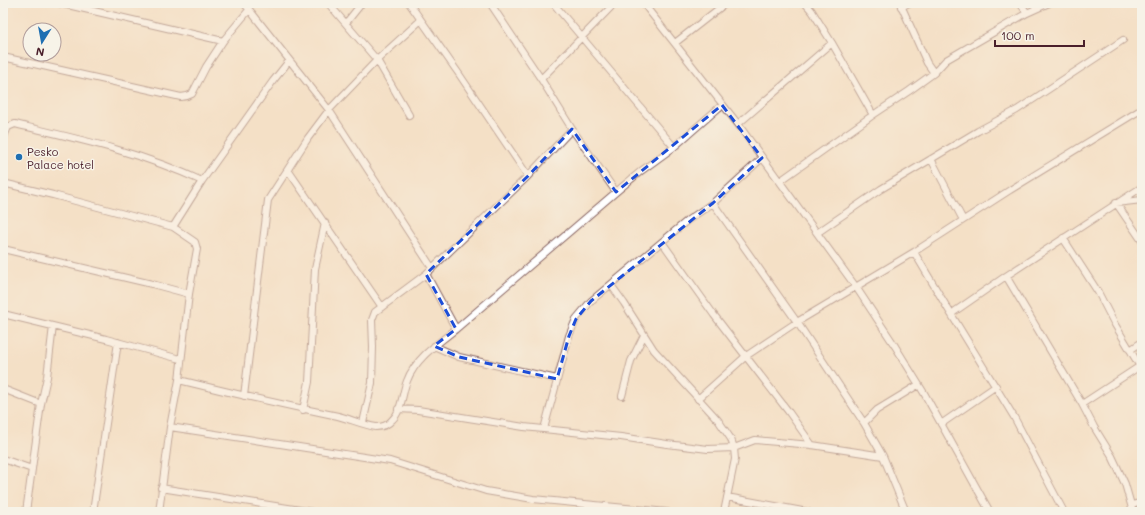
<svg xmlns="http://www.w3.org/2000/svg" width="1145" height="515" font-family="Mali,sans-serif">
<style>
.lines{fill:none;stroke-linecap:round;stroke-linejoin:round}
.minor-casing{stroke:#866361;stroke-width:8}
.minor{stroke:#fff;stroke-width:6}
.marked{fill:none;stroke:#1d4ed8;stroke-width:3;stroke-dasharray:8 5;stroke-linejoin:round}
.poi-dot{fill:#1f6fb2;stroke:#f7f3e8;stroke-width:1.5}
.labels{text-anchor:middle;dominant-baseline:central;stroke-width:3;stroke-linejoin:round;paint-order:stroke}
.poi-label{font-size:11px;fill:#4a1f2b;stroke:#f7f3e8;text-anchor:start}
</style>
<rect width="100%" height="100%" fill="#f7f3e8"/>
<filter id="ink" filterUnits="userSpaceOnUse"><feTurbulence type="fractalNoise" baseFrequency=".025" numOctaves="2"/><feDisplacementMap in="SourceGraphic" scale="8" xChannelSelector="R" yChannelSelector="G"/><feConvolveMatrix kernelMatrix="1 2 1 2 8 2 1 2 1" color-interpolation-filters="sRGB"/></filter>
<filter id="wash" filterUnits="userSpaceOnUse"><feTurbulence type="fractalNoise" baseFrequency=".012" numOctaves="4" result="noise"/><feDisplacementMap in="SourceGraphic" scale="16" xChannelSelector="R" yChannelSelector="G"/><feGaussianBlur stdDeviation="0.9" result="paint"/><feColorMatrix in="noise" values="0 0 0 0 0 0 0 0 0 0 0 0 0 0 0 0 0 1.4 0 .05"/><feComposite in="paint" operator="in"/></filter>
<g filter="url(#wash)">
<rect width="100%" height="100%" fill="#f4e0c6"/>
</g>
<g filter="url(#ink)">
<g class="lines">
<g class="minor-casing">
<path id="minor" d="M 59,3 L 223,41
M 244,3 L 329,110 L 432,268
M 328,3 L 377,60 L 409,115
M 409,3 L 459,74 L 528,176
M 490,3 L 541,79 L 615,3
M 553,3 L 674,147
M 643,3 L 738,124 L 856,287 L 895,346 L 924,393 L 990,512
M 805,3 L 812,11 L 832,43 L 873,115
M 900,3 L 927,63 L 934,73
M 1020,3 L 1027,13
M 3,4 L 3,3
M 901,7 L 909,3
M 346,23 L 362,3
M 675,43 L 726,3
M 3,57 L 181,97 L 187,96 L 192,94 L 206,67 L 223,41 L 249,10
M 541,79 L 572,129 L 616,192
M 738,124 L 832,43
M 3,139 L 8,127 L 15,124 C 79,139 143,153 202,181
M 931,159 L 963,220
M 288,170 L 382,307
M 780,181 L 873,115 L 909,91 L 934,73 L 946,60 L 1027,13 L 1049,3
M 3,183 L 53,195 L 173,227 L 195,242 L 197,249 L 189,294 L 179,380 L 170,427 L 159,512
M 1142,200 L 1116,203 L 1142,241
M 713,203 L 797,322 L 864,423 L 883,456
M 173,227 L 202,181 L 273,81 L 289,61
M 817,233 L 881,189 L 978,131 L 1017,110 L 1123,40
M 1063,238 L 1098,292 L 1114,323 L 1142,370
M 662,242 L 714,315 L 788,411 L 812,445
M 3,249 L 152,284 L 189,294
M 914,252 L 951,314 L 1006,276 L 1142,187
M 426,274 L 456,329
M 1006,276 L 1082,404 L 1094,427 L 1112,456 L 1125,484 L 1133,512
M 611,285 L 624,303 L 654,350 L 718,420 L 731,439 L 734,448 L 735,459 L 724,512
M 3,314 L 106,339 L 180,359
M 951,314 L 1014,417 L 1064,512
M 434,346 L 459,357 L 557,379
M 1130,350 L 1142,342
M 179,380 C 231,393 284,405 338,416 C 350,419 363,425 376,427 C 382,427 388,425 392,420 C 402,411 402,393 407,381 C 415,359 438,343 456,329 L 616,192 L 641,171 L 674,147 L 722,105
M 3,389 L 41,404
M 244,396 L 268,200 L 308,138 L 329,110 L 377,60 L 421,20
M 622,396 L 631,361 L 644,335
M 698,399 L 746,356 L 797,322 L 914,252 L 1010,190 L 1142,109
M 1082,404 L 1140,366
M 398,409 L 418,410 L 524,427 L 621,437 L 667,444 L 708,449 L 734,448 L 755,440 L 812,445 L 883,456 L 906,512
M 303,410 L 309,382 L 315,269 L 325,223
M 363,423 L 372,383 L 373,347 L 372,320 L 375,312 L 426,274 L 528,176 L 572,129
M 864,423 L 877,410 L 918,385
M 941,424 L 996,386
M 170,427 L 390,461 L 486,491 L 533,499 L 667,512
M 544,429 L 569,336 L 576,319 L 591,301 L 688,220 L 713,203 L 762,158
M 3,459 L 32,469
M 161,488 L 313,512
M 727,497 L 808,512
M 1132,505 L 1142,502
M 26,512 L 41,404 L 47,377 L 53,326
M 93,512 L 118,342"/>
</g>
<use href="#minor" class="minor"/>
</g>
</g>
<path d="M0 0H1145V515H0ZM 722,105 L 762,158 L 713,203 L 591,301 L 576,319 L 569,336 L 557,379 L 459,357 L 434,346 L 456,329 L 426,274 L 528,176 L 572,129 L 616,192 Z" fill="#f4e0c6" fill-opacity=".55" fill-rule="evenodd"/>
<path class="marked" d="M 722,105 L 762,158 L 713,203 L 591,301 L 576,319 L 569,336 L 557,379 L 459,357 L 434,346 L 456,329 L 426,274 L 528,176 L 572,129 L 616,192 Z"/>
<circle class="poi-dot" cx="19" cy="157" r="4"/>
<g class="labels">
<g class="poi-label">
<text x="27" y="151">Pesko<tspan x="27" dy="13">Palace hotel</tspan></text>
</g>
</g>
<rect width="1145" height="515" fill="none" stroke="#f7f3e8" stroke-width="16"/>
<g transform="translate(42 42) rotate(191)"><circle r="19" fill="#f7f3e8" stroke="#b29e9c"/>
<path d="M0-3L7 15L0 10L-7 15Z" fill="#1f6fb2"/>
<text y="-6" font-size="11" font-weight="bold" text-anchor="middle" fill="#4a1f2b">N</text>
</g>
<path d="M995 40v6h89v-6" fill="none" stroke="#4a1f2b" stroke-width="2"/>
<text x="1001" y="40" font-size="12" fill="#4a1f2b" stroke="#f7f3e8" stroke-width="3" paint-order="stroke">100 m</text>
</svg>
